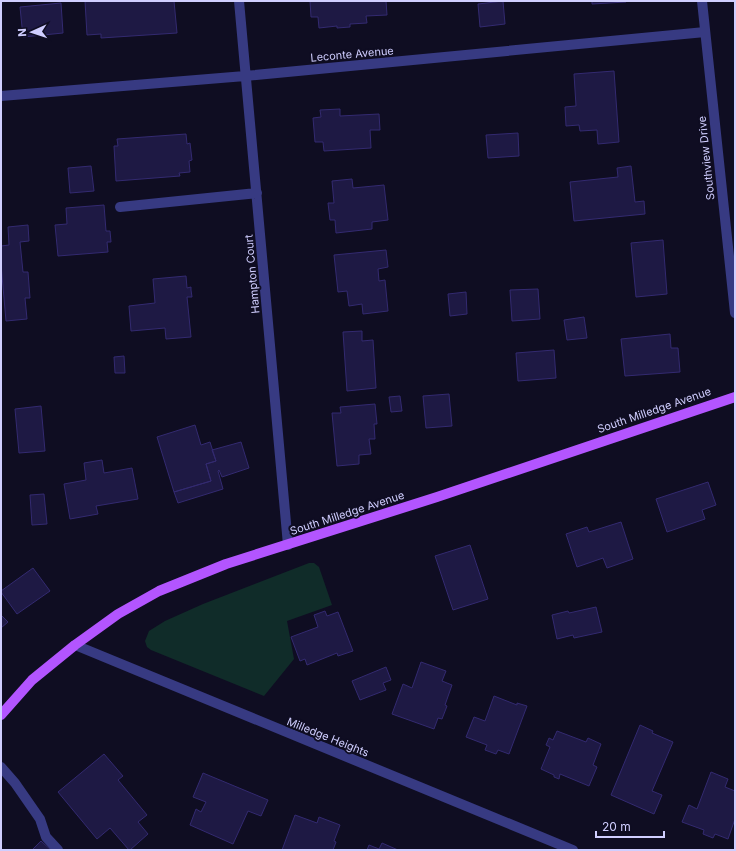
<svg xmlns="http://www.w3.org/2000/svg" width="736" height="851" font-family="Inter,sans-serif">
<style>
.green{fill:#102c29}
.building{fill:#1e1944;stroke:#332a70}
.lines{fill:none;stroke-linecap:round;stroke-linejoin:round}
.minor{stroke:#373a82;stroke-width:10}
.major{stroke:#b355ff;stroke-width:10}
.labels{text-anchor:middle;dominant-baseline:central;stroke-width:4;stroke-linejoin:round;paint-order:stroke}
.street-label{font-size:11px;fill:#d0ceff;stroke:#0f0d22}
</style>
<rect width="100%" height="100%" fill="#0f0d22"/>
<path class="green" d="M 309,563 L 314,563 L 319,567 L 332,605 L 287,621 L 294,659 L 264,696 L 151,650 L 147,647 L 145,641 L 149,631 L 165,621 L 203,604 Z"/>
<path class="building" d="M 85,1 L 174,1 L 177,33 L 101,38 L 101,34 L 87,35 Z
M 310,1 L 386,1 L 387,15 L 366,16 L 367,23 L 350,24 L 350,27 L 337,28 L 337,26 L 319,28 L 318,17 L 311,17 Z
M 503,1 L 505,24 L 480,27 L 478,4 Z
M 592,1 L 626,1 L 626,2 L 592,4 Z
M 61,3 L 63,33 L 23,37 L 20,7 Z
M 614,71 L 619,142 L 598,144 L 597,130 L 580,131 L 579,125 L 566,126 L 565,107 L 576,106 L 574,74 Z
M 340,109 L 340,116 L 379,114 L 380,130 L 370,130 L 371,148 L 324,151 L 323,142 L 315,142 L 313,118 L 321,117 L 320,110 Z
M 518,133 L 519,156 L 488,158 L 486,135 Z
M 186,134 L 187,144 L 190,143 L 192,160 L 189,161 L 190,172 L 179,173 L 180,176 L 116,181 L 114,146 L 118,146 L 117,139 Z
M 91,166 L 94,191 L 70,193 L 68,168 Z
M 631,166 L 635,202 L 644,201 L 645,214 L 574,221 L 570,182 L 618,177 L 617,168 Z
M 352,179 L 353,188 L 384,185 L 388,220 L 372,222 L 372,229 L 336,233 L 335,220 L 330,220 L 328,203 L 334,203 L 332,181 Z
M 104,205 L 106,231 L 110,231 L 111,242 L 107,242 L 108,252 L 58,256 L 55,225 L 67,224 L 66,208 Z
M 28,225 L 29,241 L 20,242 L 23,272 L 28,272 L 30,298 L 25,298 L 27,319 L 6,321 L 1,264 L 1,246 L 9,245 L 8,227 Z
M 663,240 L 667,294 L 636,297 L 631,243 Z
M 386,250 L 388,267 L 378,269 L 379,281 L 385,280 L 388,311 L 363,314 L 362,304 L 349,306 L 347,291 L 338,292 L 334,255 Z
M 186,276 L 187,288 L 191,287 L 191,290 L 192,297 L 187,297 L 191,337 L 166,339 L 165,328 L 131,331 L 129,306 L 155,303 L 153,279 Z
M 538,289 L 540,319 L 512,321 L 510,290 Z
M 466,292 L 467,314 L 450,316 L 448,294 Z
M 584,317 L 587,338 L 567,340 L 564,320 Z
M 362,331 L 362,341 L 373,340 L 376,388 L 347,391 L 343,332 Z
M 670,334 L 671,348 L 678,348 L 680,372 L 625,376 L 621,339 Z
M 554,350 L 556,378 L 518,381 L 516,353 Z
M 124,356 L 125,373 L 115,373 L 114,357 Z
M 449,394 L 452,426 L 426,428 L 423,396 Z
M 400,396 L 402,411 L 391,412 L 389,397 Z
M 375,404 L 377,424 L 374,424 L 375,439 L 369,439 L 371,454 L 359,455 L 359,464 L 337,466 L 332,413 L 341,413 L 340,407 Z
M 41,406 L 45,451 L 19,453 L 15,409 Z
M 195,425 L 201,445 L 210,442 L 216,461 L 206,464 L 211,481 L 174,492 L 157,437 Z
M 241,442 L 249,468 L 222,477 L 219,470 L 218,471 L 223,489 L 178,503 L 174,492 L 211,481 L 206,464 L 216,461 L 212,450 Z
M 102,460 L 104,473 L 132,468 L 138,499 L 96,506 L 98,514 L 70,519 L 64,484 L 86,480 L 84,463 Z
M 708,482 L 716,505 L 702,510 L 705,519 L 667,532 L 656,499 Z
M 44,494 L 47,524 L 32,525 L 30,495 Z
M 621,522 L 633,559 L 607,568 L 603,558 L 577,567 L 566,534 L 587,527 L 589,532 Z
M 470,545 L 488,599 L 453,610 L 435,556 Z
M 33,568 L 50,591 L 17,614 L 1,592 L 1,591 Z
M 596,607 L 602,632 L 574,638 L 573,635 L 557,639 L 552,615 L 568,611 L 569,613 Z
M 325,611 L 327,616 L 338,612 L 353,651 L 338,656 L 337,653 L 307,665 L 305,659 L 300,661 L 291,637 L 318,627 L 314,615 Z
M 1,615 L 8,622 L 1,628 Z
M 421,662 L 446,671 L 442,681 L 452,685 L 445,705 L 447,706 L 442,719 L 438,718 L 434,729 L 392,714 L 403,684 L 412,688 Z
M 386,667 L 391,680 L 383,683 L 386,690 L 360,700 L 352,681 Z
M 494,696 L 517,705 L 517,703 L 527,706 L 509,754 L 498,750 L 496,754 L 485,750 L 487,745 L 466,737 L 474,717 L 485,721 Z
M 640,725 L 653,731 L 652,733 L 673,742 L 652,791 L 662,795 L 654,814 L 611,795 Z
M 557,731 L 586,742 L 588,738 L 601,744 L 593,765 L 597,767 L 589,786 L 560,774 L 559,779 L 554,777 L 554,775 L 541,769 L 550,747 L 546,745 L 549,738 L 553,740 Z
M 104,754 L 123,776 L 118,780 L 147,815 L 138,822 L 148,834 L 130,850 L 129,850 L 110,828 L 97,839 L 58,792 Z
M 711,772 L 728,779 L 725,787 L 735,791 L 735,819 L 728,839 L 715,834 L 713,838 L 703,834 L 704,830 L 682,822 L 689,805 L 697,809 Z
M 203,773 L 268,800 L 261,816 L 248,811 L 233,844 L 190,825 L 196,809 L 201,812 L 206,802 L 193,797 Z
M 295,815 L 317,823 L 319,817 L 340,825 L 334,841 L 336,842 L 333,850 L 282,850 Z
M 41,841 L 51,850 L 32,850 Z
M 382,843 L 398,850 L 367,850 L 369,845 L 379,849 Z"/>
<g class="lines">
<path class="minor" d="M 239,1 L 288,545
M 702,1 L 735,313
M 1,96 L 245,76 L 705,32
M 120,207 L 257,193
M 75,645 L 573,850
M 1,767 L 15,783 L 40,819 L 46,837 L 58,850"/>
<path class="major" d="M 1,715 L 32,680 L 75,645 L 118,614 L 159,591 L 226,564 L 437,497 L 735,397"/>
</g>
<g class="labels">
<g class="street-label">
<text transform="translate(352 54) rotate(-5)">Leconte Avenue</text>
<text transform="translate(706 158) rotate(-96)">Southview Drive</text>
<text transform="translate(252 274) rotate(-95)">Hampton Court</text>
<text transform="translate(654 410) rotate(-19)">South Milledge Avenue</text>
<text transform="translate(347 513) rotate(-18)">South Milledge Avenue</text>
<text transform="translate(328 737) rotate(22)">Milledge Heights</text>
</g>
</g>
<rect width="736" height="851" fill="none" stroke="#d0ceff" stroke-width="4"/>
<g transform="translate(32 32) rotate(267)" stroke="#0f0d22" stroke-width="3" paint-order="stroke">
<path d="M0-3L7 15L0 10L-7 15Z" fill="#d0ceff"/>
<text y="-6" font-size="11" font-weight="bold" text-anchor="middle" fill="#d0ceff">N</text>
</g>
<path d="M596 831v6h68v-6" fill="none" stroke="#d0ceff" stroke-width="2"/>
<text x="602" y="831" font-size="12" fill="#d0ceff" stroke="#0f0d22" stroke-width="3" paint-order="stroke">20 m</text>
</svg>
